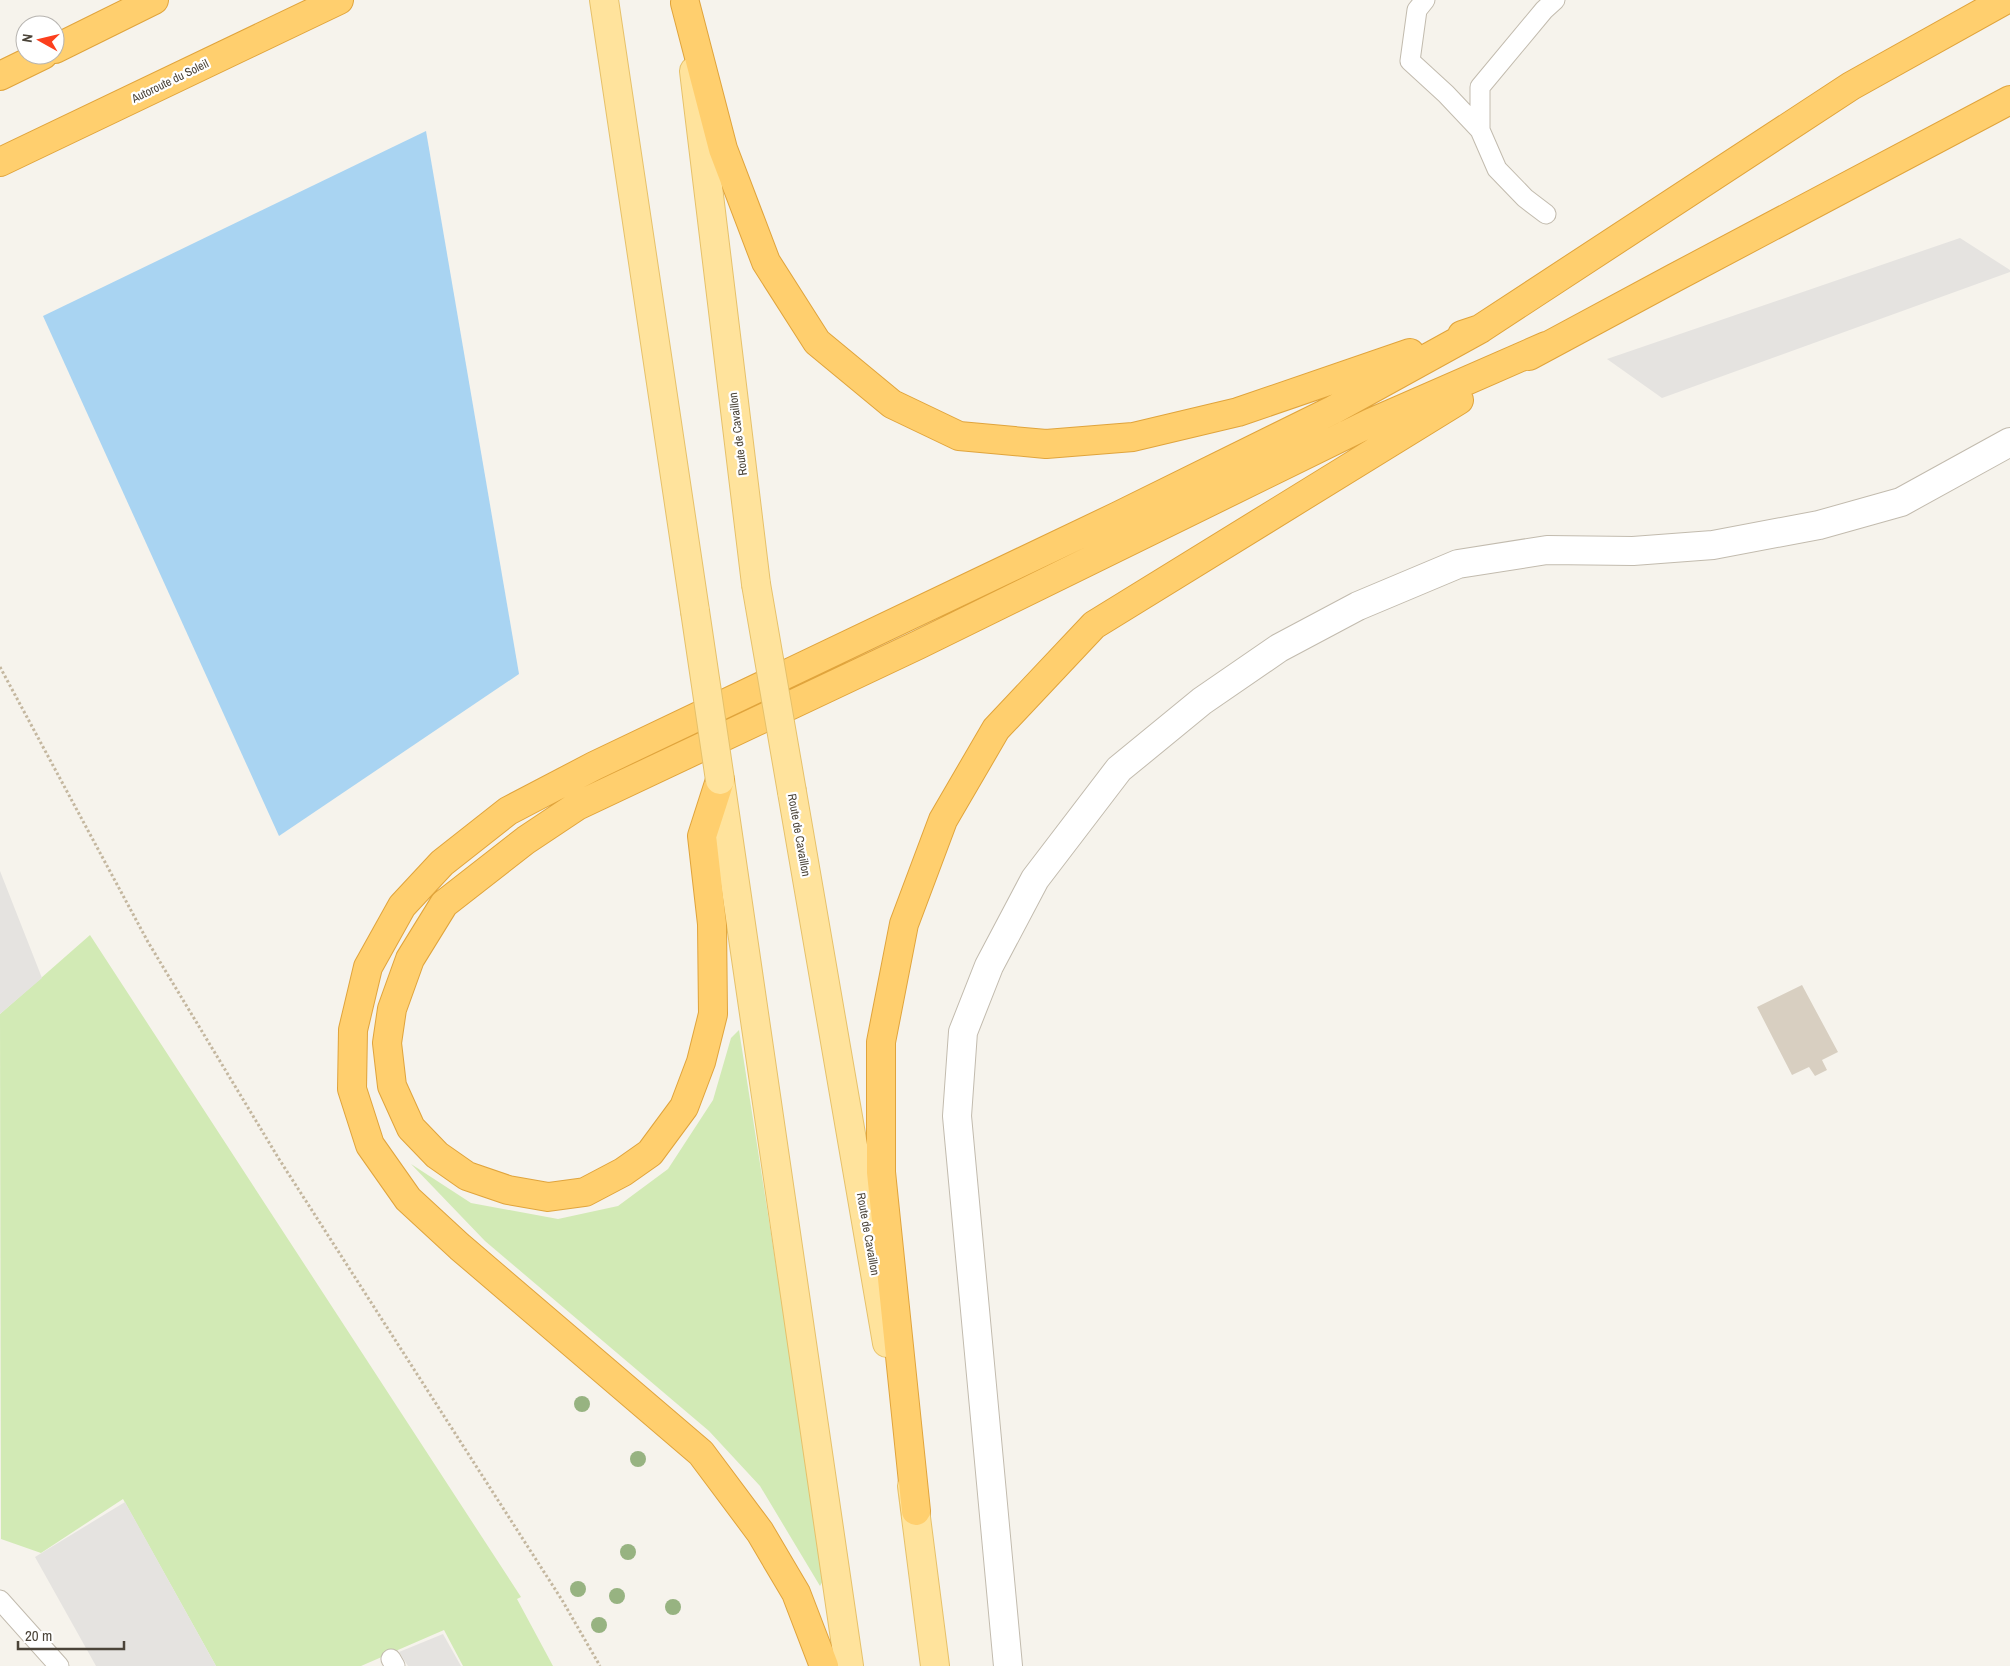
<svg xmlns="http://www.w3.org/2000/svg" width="2010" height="1666" font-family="'Archivo Narrow',sans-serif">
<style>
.green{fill:#d2eab5}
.parking{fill:#e5e3e0}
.water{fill:#a9d4f2}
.building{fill:#d8cfc1}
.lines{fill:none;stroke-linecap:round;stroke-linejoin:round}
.service-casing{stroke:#c2bbae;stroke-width:21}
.minor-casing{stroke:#c2bbae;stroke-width:30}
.primary-casing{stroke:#e6c16a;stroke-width:30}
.motorway-casing{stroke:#e0a43c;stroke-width:30}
.path{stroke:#c4b79f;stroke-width:3;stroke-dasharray:2.5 2.5;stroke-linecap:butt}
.service{stroke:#fff;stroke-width:19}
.minor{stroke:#fff;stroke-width:28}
.primary{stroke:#ffe39c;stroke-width:28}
.motorway{stroke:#ffcf6e;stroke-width:28}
.primary-bridge-casing{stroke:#e6c16a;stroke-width:30;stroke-linecap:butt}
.primary-bridge{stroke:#ffe39c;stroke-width:28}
.tree{fill:#97b381}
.labels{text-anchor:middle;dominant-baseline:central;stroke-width:4.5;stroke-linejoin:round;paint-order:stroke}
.street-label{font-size:12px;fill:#4b4439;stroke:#fff}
</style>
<rect width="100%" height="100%" fill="#f6f3ec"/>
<path class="green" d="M 90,935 L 521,1597 L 517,1599 L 553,1666 L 463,1666 L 444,1630 L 361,1666 L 216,1666 L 123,1499 L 41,1553 L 1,1539 L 0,1014 Z
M 739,1030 L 825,1577 L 820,1586 L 760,1486 L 709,1431 L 485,1241 L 411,1164 L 471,1203 L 558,1219 L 618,1206 L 668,1169 L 713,1100 L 731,1038 Z"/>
<path class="parking" d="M 1960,238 L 2010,270 L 2010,272 L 1662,398 L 1607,359 Z
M 0,871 L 42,978 L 0,1014 Z
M 125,1502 L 216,1666 L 96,1666 L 35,1557 Z
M 443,1634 L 461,1666 L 408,1666 L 399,1652 Z"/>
<path class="water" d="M 426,131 L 519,674 L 279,836 L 43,316 Z"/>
<path class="building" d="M 1802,985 L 1838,1052 L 1822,1060 L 1827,1070 L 1815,1076 L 1809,1067 L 1792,1075 L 1757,1007 Z"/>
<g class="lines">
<g class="service-casing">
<path id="service" d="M 1425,0 L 1417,10 L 1410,61 L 1446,94 L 1480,130
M 1546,214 L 1525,198 L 1497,169 L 1480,130 L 1480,87 L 1544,10 L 1555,0
M 0,1600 L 59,1666
M 391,1659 L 395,1666"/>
</g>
<g class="minor-casing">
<path id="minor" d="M 1008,1666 L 957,1116 L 963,1032 L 989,966 L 1035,879 L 1119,769 L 1202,701 L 1279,648 L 1358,606 L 1458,564 L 1547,550 L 1633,551 L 1713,545 L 1819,525 L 1901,502 L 2010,442"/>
</g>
<g class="primary-casing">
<path id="primary" d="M 604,0 L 695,611
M 694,71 L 756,584
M 720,780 L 849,1666
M 792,792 L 887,1343
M 912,1486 L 935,1666"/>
</g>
<g class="motorway-casing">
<path id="motorway" d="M 685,3 L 723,149 L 766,262 L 817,342 L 892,404 L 959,436 L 1046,444 L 1133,437 L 1238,412 L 1410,353
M 55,49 L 154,0
M 0,76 L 43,55
M 0,162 L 339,0
M 1462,335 L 1480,329 L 1851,86 L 2005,0
M 1529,356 L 1674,278 L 2010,100
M 720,780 L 702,836 L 712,924 L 713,1014 L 701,1062 L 684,1107 L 650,1153 L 623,1172 L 585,1192 L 548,1197 L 508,1190 L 467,1176 L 437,1155 L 411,1128 L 392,1086 L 387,1043 L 392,1009 L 410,959 L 444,904 L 526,840 L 577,806 L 918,645 L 1370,423 L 1546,346
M 916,1511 L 881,1172 L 881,1042 L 904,924 L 943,820 L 996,729 L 1094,625 L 1459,400
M 824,1666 L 796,1593 L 760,1532 L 701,1453 L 460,1247 L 408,1199 L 370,1145 L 352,1089 L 353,1030 L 368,967 L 402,906 L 442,863 L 508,811 L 594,766 L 1118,516 L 1333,410 L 1480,329"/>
</g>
<path class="path" d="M 0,667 L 148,942 L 279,1159 L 562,1600 L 600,1666"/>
<use href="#service" class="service"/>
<use href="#minor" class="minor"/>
<use href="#primary" class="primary"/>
<use href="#motorway" class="motorway"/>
<g class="primary-bridge-casing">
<path id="primary-bridge" d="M 756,584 L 792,792
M 695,611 L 720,780"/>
</g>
<use href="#primary-bridge" class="primary-bridge"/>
</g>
<g class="tree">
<circle cx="582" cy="1404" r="8"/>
<circle cx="638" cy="1459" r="8"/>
<circle cx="628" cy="1552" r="8"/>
<circle cx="578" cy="1589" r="8"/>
<circle cx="617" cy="1596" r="8"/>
<circle cx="673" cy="1607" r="8"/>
<circle cx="599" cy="1625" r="8"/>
</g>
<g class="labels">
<g class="street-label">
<text transform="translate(170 81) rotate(-26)">Autoroute du Soleil</text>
<text transform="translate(738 434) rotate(-97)">Route de Cavaillon</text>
<text transform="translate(799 835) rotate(80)">Route de Cavaillon</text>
<text transform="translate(868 1234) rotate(80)">Route de Cavaillon</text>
</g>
</g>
<g transform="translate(40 40) rotate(278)"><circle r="24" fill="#ffffff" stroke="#b7b4b0"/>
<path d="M0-4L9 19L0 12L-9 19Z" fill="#fc3f1d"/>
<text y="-8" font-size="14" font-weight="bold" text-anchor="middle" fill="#4b4439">N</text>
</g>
<path d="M18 1641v8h106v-8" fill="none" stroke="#4b4439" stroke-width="2.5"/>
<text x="25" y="1641" font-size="15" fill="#4b4439" stroke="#ffffff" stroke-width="4" paint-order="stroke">20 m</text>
</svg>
